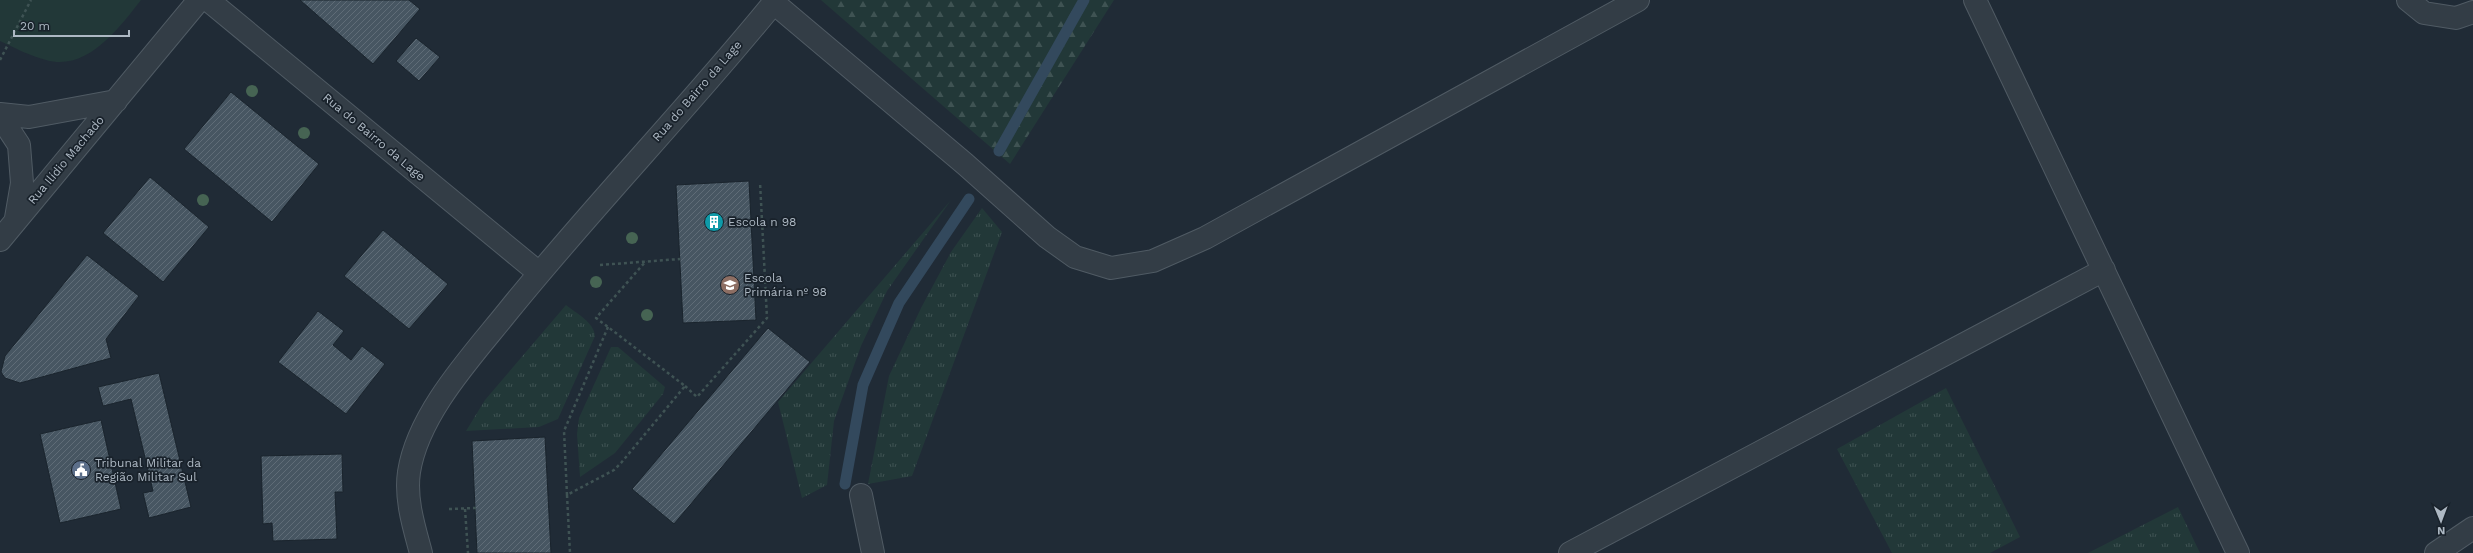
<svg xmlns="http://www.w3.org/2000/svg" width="2473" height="553" font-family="'Work Sans',sans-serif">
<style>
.grass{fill:url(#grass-tufts)}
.forest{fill:url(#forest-firs)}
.garden{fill:#223838}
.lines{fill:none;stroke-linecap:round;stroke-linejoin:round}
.stream{stroke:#33495d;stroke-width:11}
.building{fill:url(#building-hatch);stroke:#1a242d}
.minor-casing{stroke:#505b64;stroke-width:24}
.path{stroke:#3f5354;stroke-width:2.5;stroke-dasharray:3 3;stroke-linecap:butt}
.minor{stroke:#333d46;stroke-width:22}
.tree{fill:#466453}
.labels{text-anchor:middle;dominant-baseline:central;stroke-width:3.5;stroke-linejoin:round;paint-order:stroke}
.street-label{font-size:12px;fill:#adb8c3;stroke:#19222b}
.poi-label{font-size:12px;fill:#adb8c3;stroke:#19222b;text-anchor:start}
</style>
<defs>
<pattern id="grass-tufts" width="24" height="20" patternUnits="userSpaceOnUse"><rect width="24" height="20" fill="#223838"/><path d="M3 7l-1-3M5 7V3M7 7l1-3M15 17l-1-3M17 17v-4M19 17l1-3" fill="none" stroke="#3f5353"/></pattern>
<pattern id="forest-firs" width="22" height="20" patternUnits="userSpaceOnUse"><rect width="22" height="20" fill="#223838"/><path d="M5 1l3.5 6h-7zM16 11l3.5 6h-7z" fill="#3f5353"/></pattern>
<pattern id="building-hatch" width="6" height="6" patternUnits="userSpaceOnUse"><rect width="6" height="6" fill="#475662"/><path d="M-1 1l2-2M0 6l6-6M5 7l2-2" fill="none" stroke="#5f6c77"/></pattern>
</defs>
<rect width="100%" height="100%" fill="#202b36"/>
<path class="grass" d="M 951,200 L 887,291 L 861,346 L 834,421 L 827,485 L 802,498 L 778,402 Z
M 982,208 L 1002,232 L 912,476 L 868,484 L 889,376 L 921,308 L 951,252 Z
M 566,305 C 577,314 594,322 595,336 L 558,419 L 539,427 L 466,431 L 485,400 Z
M 611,347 L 618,347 L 665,387 L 663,394 L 615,453 L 580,477 L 577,434 L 579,418 Z
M 1946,388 L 2020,537 L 1990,553 L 1892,553 L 1837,449 Z
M 2178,507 L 2200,553 L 2088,553 Z"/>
<path class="forest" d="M 821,0 L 1114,0 L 1010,164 Z"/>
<path class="garden" d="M 0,0 L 141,0 C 119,28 87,72 46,60 C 30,56 15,48 0,41 Z"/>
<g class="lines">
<path class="stream" d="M 999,151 L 1084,0
M 845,484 L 863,385 L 899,303 L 969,199"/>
</g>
<path class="building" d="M 300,0 L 409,0 L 420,9 L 373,64 Z
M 416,38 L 440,57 L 419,81 L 396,61 Z
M 231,92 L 319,164 L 272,222 L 184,149 Z
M 150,177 L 209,227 L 163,282 L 103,233 Z
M 749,181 L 756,320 L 683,323 L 676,185 Z
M 383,230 L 448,284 L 409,329 L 344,276 Z
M 87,255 L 139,296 L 106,339 L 111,358 L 20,383 L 5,378 L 1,372 L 5,356 Z
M 318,311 L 344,331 L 333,345 L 351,360 L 362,346 L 385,364 L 346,414 L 278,362 Z
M 768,328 L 810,362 L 674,524 L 632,489 Z
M 159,373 L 191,507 L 149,518 L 143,493 L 153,491 L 131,399 L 103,406 L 98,387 Z
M 101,420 L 121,509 L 60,523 L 40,434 Z
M 545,437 L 551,553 L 477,553 L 472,441 Z
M 342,454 L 343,492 L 335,492 L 337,539 L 273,541 L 272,523 L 263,524 L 261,456 Z"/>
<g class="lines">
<g class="minor-casing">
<path id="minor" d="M 208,0 L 539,273
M 1975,0 L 2238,553
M 2408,0 L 2424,13 L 2456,18 L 2473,12
M 774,3 L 965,164 L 1047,237 L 1075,257 L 1111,268 L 1153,261 L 1205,238 L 1638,0
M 0,114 L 29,117 L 116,101
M 0,116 L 19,145 L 22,183 L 16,218
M 0,240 L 199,0
M 861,495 L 873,553
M 421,553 C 414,527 405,499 409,472 C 418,413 473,355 509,310 C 595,204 690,106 776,0
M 1570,553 L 2104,270
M 2436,553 L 2473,528"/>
</g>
<path class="path" d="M 0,60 L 31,0
M 600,265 L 680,259
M 608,327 L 564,431 L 567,495 L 614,470 L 621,463 L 685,386 L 608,327 L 596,318 L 646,261
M 685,386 L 697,397 L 767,318 L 760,182
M 567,495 L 570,553
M 449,509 L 476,508
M 465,509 L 468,553"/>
<use href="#minor" class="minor"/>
</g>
<g class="tree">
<circle cx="252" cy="91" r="6"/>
<circle cx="304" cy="133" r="6"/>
<circle cx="203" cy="200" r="6"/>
<circle cx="632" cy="238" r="6"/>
<circle cx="596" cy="282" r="6"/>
<circle cx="647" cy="315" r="6"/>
</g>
<defs>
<g id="building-disc" transform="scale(1)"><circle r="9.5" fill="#0f9aa8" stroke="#19222b"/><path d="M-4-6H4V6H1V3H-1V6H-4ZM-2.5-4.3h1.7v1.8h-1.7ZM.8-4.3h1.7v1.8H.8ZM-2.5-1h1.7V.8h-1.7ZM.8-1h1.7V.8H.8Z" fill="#fff"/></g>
<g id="school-disc" transform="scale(1)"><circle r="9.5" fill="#8d6e63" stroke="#19222b"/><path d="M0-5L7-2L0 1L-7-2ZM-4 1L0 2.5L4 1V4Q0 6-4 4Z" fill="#fff"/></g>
<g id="civic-disc" transform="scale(1)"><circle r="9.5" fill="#5c6f8a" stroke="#19222b"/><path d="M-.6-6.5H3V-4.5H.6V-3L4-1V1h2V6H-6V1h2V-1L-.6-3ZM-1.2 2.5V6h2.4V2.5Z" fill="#fff"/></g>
</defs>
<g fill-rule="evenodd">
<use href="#building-disc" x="714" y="222"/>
<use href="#school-disc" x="730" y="285"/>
<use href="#civic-disc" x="81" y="470"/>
</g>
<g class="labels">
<g class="street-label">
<text transform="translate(697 91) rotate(-49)">Rua do Bairro da Lage</text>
<text transform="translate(374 137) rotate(40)">Rua do Bairro da Lage</text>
<text transform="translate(66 160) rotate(-50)">Rua Ilídio Machado</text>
</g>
<g class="poi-label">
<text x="728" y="222">Escola n 98</text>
<text x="744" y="278">Escola<tspan x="744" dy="14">Primária nº 98</tspan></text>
<text x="95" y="463">Tribunal Militar da<tspan x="95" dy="14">Região Militar Sul</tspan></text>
</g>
</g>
<g transform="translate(2441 521) rotate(179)" stroke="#19222b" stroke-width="3" paint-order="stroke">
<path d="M0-3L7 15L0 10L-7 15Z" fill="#adb8c3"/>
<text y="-6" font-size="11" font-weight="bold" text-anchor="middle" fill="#adb8c3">N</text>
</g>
<path d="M14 30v6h115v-6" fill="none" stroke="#adb8c3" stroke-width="2"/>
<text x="20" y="30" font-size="12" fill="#adb8c3" stroke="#19222b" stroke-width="3" paint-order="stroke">20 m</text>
</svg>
